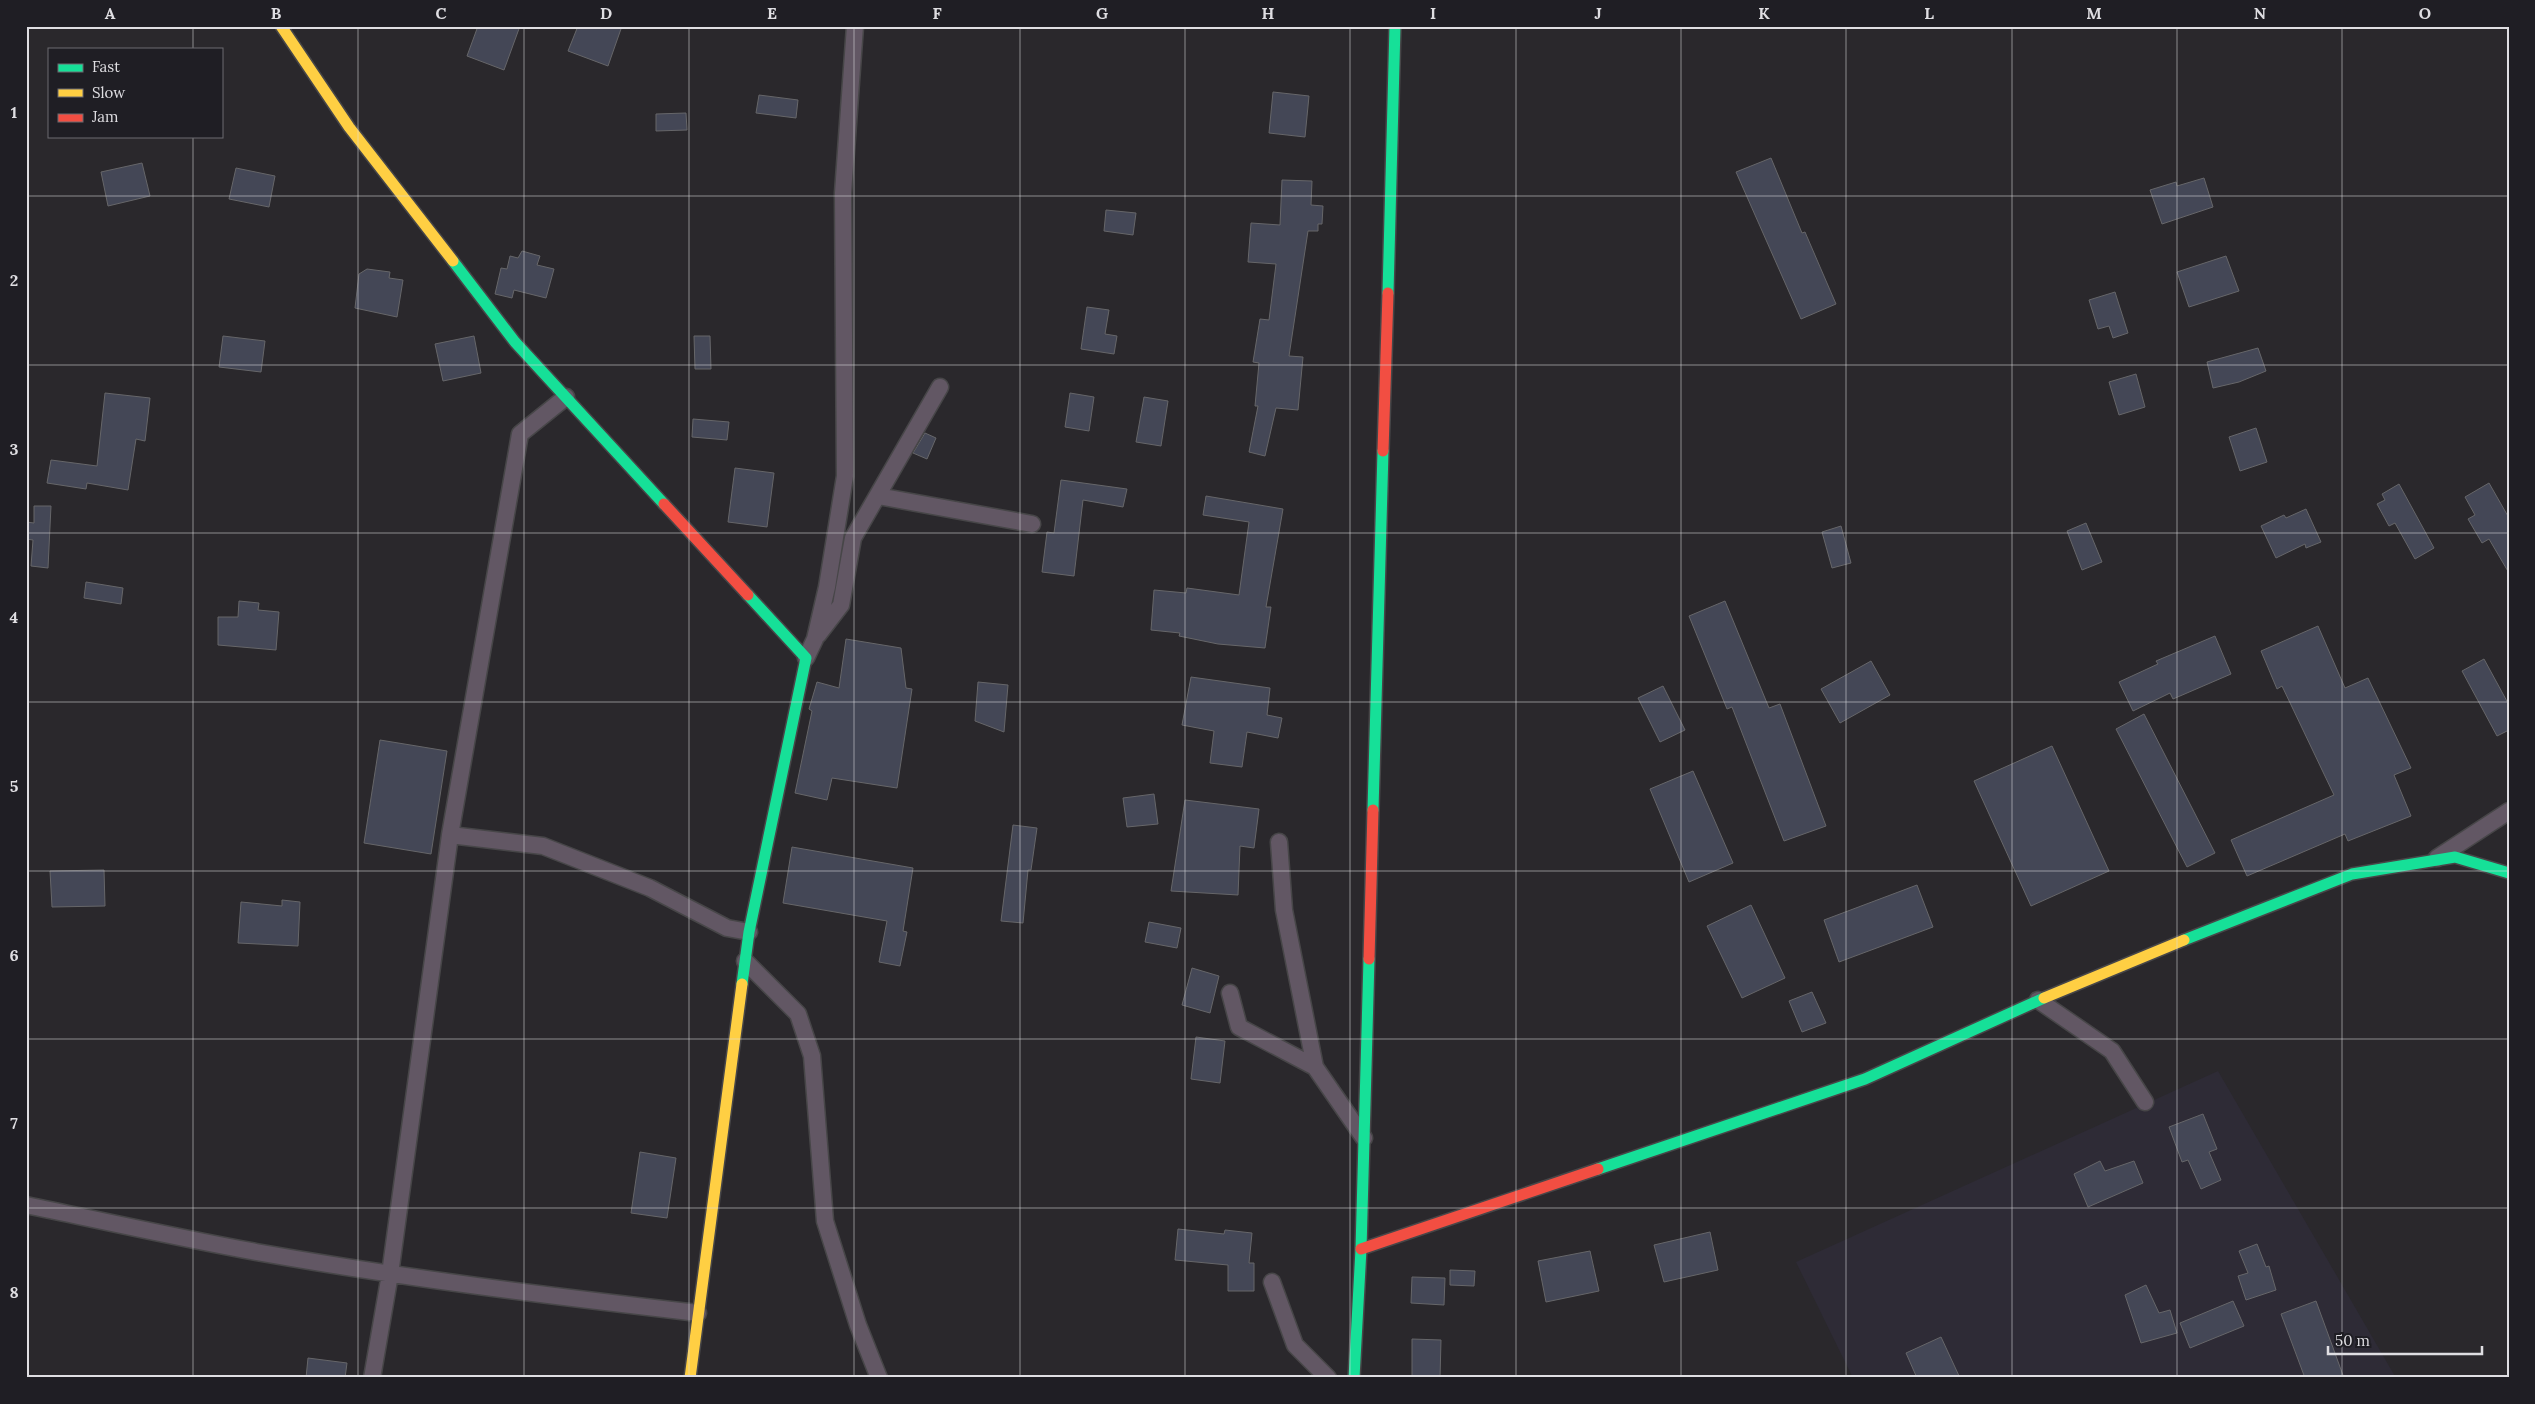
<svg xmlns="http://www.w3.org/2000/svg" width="2535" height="1404" font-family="Lora,serif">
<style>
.built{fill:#2e2b36}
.building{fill:#444756;stroke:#666669}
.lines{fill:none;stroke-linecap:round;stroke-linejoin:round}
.street-casing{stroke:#474648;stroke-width:19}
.fast-casing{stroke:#474648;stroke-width:14}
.slow-casing{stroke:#474648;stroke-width:14}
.jam-casing{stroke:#474648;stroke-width:14}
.street{stroke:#625764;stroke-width:16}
.fast{stroke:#16e098;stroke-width:11}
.slow{stroke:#ffcf43;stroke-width:11}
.jam{stroke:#f24e42;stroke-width:11}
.grid{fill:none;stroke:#dfdee2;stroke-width:1;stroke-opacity:0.55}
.neatline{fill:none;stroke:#dfdee2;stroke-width:2}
.grid-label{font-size:16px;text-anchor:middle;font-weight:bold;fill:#dfdee2}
</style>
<rect width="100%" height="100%" fill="#2a282c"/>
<path class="built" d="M 2218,1071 L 2396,1378 L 1853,1378 L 1796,1262 Z"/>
<path class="building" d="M 478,26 L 520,26 L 504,70 L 467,56 Z
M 578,26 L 622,26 L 608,66 L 568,51 Z
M 1273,92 L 1309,96 L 1305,137 L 1269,133 Z
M 759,95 L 798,100 L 796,118 L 756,113 Z
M 686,113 L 687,130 L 656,131 L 656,114 Z
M 1771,158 L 1802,233 L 1805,232 L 1836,304 L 1801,319 L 1736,172 Z
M 142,163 L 150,196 L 108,206 L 101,172 Z
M 236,168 L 275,176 L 269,207 L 229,199 Z
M 2204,178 L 2213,207 L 2162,224 L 2150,190 L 2176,182 L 2177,186 Z
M 1282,180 L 1312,181 L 1311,205 L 1323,206 L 1322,224 L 1318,224 L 1318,231 L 1308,231 L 1289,356 L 1303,357 L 1298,410 L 1276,408 L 1265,456 L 1249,452 L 1258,406 L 1255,406 L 1259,363 L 1253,362 L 1260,319 L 1269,320 L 1276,264 L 1248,262 L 1251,223 L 1280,225 Z
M 1106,210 L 1136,213 L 1133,235 L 1104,231 Z
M 522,251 L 540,256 L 537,265 L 554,269 L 546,298 L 514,290 L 512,298 L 495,294 L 501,268 L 507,269 L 510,256 L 518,258 Z
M 2226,256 L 2239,291 L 2189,307 L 2177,272 Z
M 367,269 L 390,272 L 389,278 L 403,280 L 397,317 L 355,308 L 359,274 Z
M 2115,292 L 2128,333 L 2113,338 L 2109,326 L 2098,329 L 2089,300 Z
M 1087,307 L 1109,310 L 1105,334 L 1117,336 L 1114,354 L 1081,349 Z
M 223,336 L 265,341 L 261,372 L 219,367 Z
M 474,336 L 481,373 L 443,381 L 435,344 Z
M 694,336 L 710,336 L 711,369 L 695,369 Z
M 2258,348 L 2266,371 L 2239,382 L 2213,388 L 2207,362 Z
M 2136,374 L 2145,407 L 2119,415 L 2109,382 Z
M 105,393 L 150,398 L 145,441 L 136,439 L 128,490 L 87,483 L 86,489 L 47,483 L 51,460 L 97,466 Z
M 1070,393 L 1094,397 L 1089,431 L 1065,427 Z
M 1144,397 L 1168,401 L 1161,446 L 1136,442 Z
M 693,419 L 729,422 L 727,440 L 692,437 Z
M 2256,428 L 2267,462 L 2240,471 L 2229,437 Z
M 925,433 L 936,438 L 927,459 L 913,453 Z
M 735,468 L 774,473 L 767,527 L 728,522 Z
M 1061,480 L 1127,489 L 1123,507 L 1083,500 L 1074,576 L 1042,572 L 1047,532 L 1054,533 Z
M 2489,483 L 2509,518 L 2509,573 L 2489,539 L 2482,543 L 2468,519 L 2475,515 L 2465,497 Z
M 2399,484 L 2434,548 L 2415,559 L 2395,523 L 2389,526 L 2377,504 L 2385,500 L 2382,494 Z
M 1206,496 L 1283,509 L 1266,607 L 1271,607 L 1265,648 L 1218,644 L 1179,636 L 1180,633 L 1151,630 L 1154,590 L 1186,593 L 1187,588 L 1239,595 L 1249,522 L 1203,515 Z
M 34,506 L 51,506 L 48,568 L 31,566 L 33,540 L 26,539 L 26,522 L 34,523 Z
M 2306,509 L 2321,542 L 2306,548 L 2305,544 L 2276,558 L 2261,526 L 2284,515 L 2286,518 Z
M 2086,523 L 2102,562 L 2082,570 L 2067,531 Z
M 1841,526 L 1851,563 L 1832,568 L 1822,532 Z
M 86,582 L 123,588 L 121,604 L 84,598 Z
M 239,601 L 259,603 L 258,610 L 279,612 L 276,650 L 218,645 L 218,617 L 238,617 Z
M 1725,601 L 1769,708 L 1780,704 L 1826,826 L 1784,841 L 1732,707 L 1727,709 L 1689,616 Z
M 2318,626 L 2345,688 L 2368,678 L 2411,768 L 2394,775 L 2411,816 L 2348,841 L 2345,834 L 2247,876 L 2231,840 L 2334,795 L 2282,686 L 2277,689 L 2261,651 Z
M 2215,636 L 2231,674 L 2173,699 L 2170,693 L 2133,711 L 2119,682 L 2158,664 L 2156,661 Z
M 846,639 L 901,648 L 906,688 L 912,689 L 897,788 L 832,778 L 827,800 L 795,793 L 812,711 L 809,709 L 817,682 L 839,688 Z
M 2484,659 L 2509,705 L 2509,730 L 2497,736 L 2462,671 Z
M 1871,661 L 1890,695 L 1840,723 L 1821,689 Z
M 1191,677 L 1270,688 L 1267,715 L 1282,718 L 1278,738 L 1247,732 L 1242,767 L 1210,763 L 1214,731 L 1182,725 Z
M 978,682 L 1008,685 L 1004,732 L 975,721 Z
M 1663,686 L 1685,730 L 1660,742 L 1638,698 Z
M 2144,714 L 2215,853 L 2187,867 L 2116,729 Z
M 380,740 L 447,751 L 431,854 L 364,843 Z
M 2052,746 L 2109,871 L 2031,906 L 1974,781 Z
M 1693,771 L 1733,863 L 1689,882 L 1650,789 Z
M 1154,794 L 1158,824 L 1127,827 L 1123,798 Z
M 1185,800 L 1259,809 L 1254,848 L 1240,846 L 1238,895 L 1171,891 Z
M 1013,825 L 1037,828 L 1031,870 L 1028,870 L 1023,923 L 1001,921 Z
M 792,847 L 913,868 L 903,931 L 907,932 L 900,966 L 879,962 L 887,921 L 783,903 Z
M 104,870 L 105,906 L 52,907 L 50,871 Z
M 1917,885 L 1933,927 L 1839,962 L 1824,920 Z
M 282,900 L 300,902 L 298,946 L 238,943 L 241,902 L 282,906 Z
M 1751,905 L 1785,978 L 1742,998 L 1707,926 Z
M 1149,922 L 1181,928 L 1177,948 L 1145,942 Z
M 1192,968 L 1219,976 L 1210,1013 L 1182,1005 Z
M 1812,992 L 1826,1023 L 1802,1032 L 1789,1001 Z
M 1196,1037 L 1225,1041 L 1220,1083 L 1191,1079 Z
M 2203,1114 L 2217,1149 L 2209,1152 L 2221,1180 L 2201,1189 L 2188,1160 L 2182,1162 L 2169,1127 Z
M 640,1152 L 676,1158 L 667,1218 L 631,1213 Z
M 2100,1161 L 2105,1171 L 2134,1161 L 2143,1183 L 2088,1207 L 2074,1174 Z
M 1178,1229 L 1224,1234 L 1225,1230 L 1252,1233 L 1249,1263 L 1254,1263 L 1254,1291 L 1228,1291 L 1228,1265 L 1175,1260 Z
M 1710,1232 L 1718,1270 L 1664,1282 L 1654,1245 Z
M 2257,1244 L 2266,1267 L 2269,1266 L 2276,1290 L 2246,1300 L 2238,1276 L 2248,1273 L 2239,1251 Z
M 1590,1251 L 1599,1291 L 1546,1302 L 1538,1261 Z
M 1450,1270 L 1475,1271 L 1474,1286 L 1450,1285 Z
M 1412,1277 L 1445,1278 L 1444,1305 L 1411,1303 Z
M 2146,1285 L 2159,1313 L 2170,1310 L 2177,1333 L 2141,1343 L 2125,1295 Z
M 2233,1301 L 2244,1326 L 2190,1348 L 2180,1323 Z
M 2316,1301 L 2344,1378 L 2305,1378 L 2281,1314 Z
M 1941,1337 L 1960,1378 L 1917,1378 L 1906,1353 Z
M 1412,1339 L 1441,1340 L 1440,1378 L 1412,1378 Z
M 308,1358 L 347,1363 L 345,1378 L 306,1378 Z"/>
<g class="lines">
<g class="street-casing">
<path id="street" d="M 878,496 L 1032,524
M 818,635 L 841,605 L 853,538 L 940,387
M 806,658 L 815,639 L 827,587 L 845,476 L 843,193 L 855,26
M 450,835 L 543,846 L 650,888 L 727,928 L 749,932
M 1279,842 L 1284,910 L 1315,1067 L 1364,1138
M 2437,858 L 2509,811
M 745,961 L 798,1014 L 812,1056 L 825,1221 L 858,1325 L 879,1378
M 1230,993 L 1239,1027 L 1315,1067
M 2038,1000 L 2112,1051 L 2145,1102
M 26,1205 C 103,1221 179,1238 256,1252 C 403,1278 550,1296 698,1313
M 1272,1282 L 1295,1345 L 1328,1378
M 372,1378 L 390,1274 L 450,835 L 520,434 L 566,397"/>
</g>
<g class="fast-casing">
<path id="fast" d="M 453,261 L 515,342 L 664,504
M 1388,293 L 1395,26
M 1373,810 L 1383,451
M 2184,940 L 2352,874 L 2455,857 L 2509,873
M 742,984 L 749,932 L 806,658 L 748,595
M 1598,1169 L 1865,1079 L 2044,998
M 1354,1378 L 1361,1249 L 1369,959"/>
</g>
<g class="slow-casing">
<path id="slow" d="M 281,26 L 349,127 L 453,261
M 2044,998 L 2184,940
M 690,1378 L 742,984"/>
</g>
<g class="jam-casing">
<path id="jam" d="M 1383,451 L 1388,293
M 664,504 L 748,595
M 1369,959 L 1373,810
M 1361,1249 L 1598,1169"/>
</g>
<use href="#street" class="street"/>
<use href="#fast" class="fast"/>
<use href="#slow" class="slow"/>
<use href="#jam" class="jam"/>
</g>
<path class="grid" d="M 193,26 L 193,49M 358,26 L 358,1378M 524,26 L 524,1378M 689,26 L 689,1378M 854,26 L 854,1378M 1020,26 L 1020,1378M 1185,26 L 1185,1378M 1350,26 L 1350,1378M 1516,26 L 1516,1378M 1681,26 L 1681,1378M 1846,26 L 1846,1378M 2012,26 L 2012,1378M 2177,26 L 2177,1378M 2342,26 L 2342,1378M 193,136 L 193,1378M 26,196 L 2509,196M 26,365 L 2509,365M 26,533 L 2509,533M 26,702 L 2509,702M 26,871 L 2509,871M 26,1039 L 2509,1039M 26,1208 L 2509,1208"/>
<rect width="2535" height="1404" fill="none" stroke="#1f1e24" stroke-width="55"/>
<rect x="48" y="48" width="175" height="90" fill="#1f1e24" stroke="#6c6b70"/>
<rect x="58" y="64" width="25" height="8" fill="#16e098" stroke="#6c6b70"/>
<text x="92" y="72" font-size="15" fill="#dfdee2">Fast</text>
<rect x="58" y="89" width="25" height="8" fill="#ffcf43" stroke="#6c6b70"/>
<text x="92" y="98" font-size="15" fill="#dfdee2">Slow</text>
<rect x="58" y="114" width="25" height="8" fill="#f24e42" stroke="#6c6b70"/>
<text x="92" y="122" font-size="15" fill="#dfdee2">Jam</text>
<path d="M2328 1346v8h154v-8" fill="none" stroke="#dfdee2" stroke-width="2.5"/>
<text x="2335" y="1346" font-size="15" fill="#dfdee2" stroke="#1f1e24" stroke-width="4" paint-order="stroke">50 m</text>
<rect x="28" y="28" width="2480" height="1348" class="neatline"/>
<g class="grid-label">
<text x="110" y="19">A</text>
<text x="276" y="19">B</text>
<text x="441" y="19">C</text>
<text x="606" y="19">D</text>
<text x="772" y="19">E</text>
<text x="937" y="19">F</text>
<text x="1102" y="19">G</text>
<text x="1268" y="19">H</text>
<text x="1433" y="19">I</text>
<text x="1598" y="19">J</text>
<text x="1764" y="19">K</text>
<text x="1929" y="19">L</text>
<text x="2094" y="19">M</text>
<text x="2260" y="19">N</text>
<text x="2425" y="19">O</text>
<text x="14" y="118">1</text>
<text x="14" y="286">2</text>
<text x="14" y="455">3</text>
<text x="14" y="623">4</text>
<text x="14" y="792">5</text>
<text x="14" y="961">6</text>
<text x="14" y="1129">7</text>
<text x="14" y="1298">8</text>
</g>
</svg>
